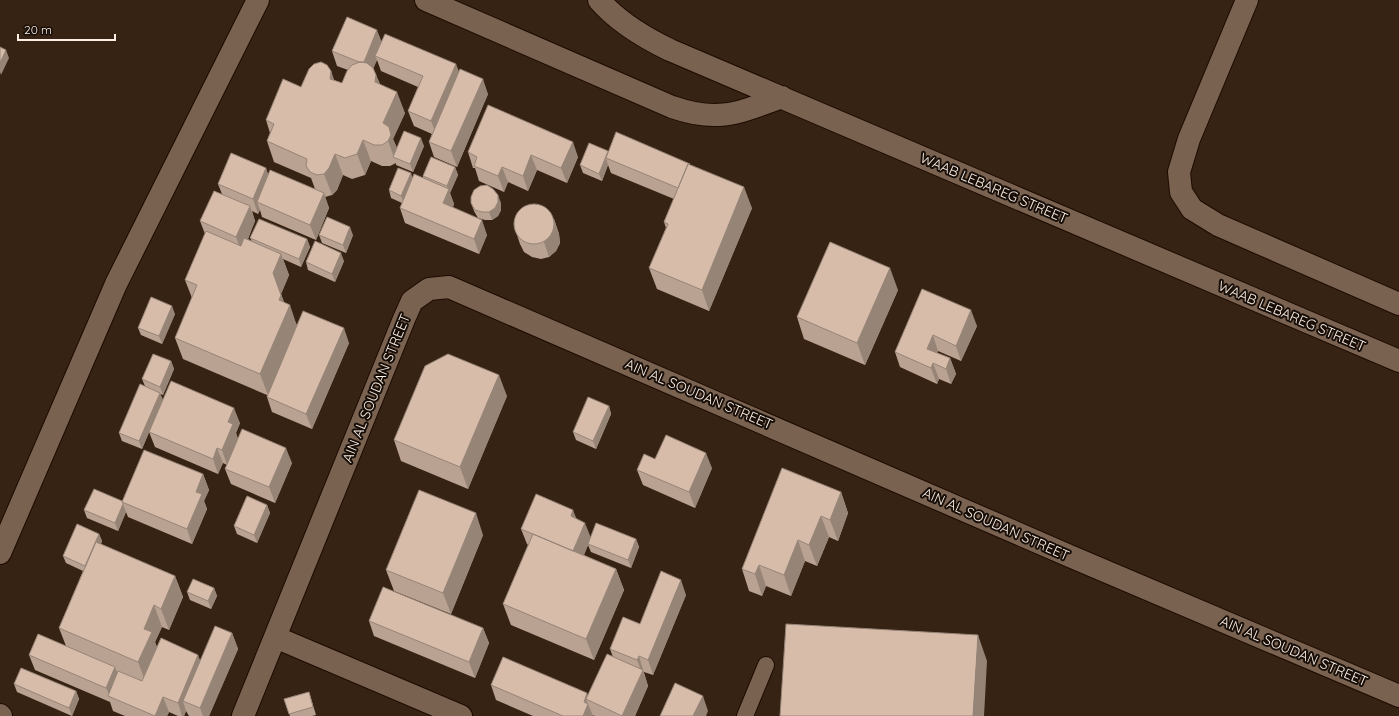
<svg xmlns="http://www.w3.org/2000/svg" width="1399" height="716" font-family="Quicksand,sans-serif">
<style>
.lines{fill:none;stroke-linecap:round;stroke-linejoin:round}
.service-casing{stroke:#1d0b01;stroke-width:18}
.minor-casing{stroke:#1d0b01;stroke-width:24}
.service{stroke:#7a6251;stroke-width:16}
.minor{stroke:#7a6251;stroke-width:22}
.wall{fill:#b9a292}
.shaded-wall{fill:#968477}
.building{fill:#d7bcaa;stroke:#968477}
.labels{text-anchor:middle;dominant-baseline:central;stroke-width:4;stroke-linejoin:round;paint-order:stroke}
.street-label{font-size:14px;fill:#fdefe6;stroke:#170e08}
</style>
<rect width="100%" height="100%" fill="#372314"/>
<g class="lines">
<g class="service-casing">
<path id="service" d="M 745,716 L 766,665"/>
</g>
<g class="minor-casing">
<path id="minor" d="M 426,0 L 672,107 C 718,123 738,113 782,97
M 599,0 C 618,22 643,37 670,50 L 1399,361
M 1247,0 L 1189,139 L 1179,172 L 1181,192 L 1192,209 L 1218,225 L 1399,304
M 0,553 L 116,284 L 258,0
M 275,637 L 461,716
M 0,715 L 1,716
M 243,716 L 404,319 L 412,301 L 429,289 L 449,287 L 1072,557 L 1399,696"/>
</g>
<use href="#service" class="service"/>
<use href="#minor" class="minor"/>
</g>
<path class="wall" d="M 382,41 L 459,72 L 488,94 L 457,167 L 434,157 L 429,142 L 432,134 L 414,126 L 408,111 L 418,87 L 381,71 L 377,60 L 373,68 L 380,84 L 405,113 L 393,139 L 397,148 L 424,146 L 413,172 L 396,165 L 396,163 L 390,166 L 382,166 L 371,161 L 365,175 L 352,179 L 343,175 L 337,190 L 332,195 L 325,197 L 329,208 L 316,240 L 262,217 L 260,210 L 258,214 L 252,211 L 255,221 L 248,239 L 252,241 L 250,238 L 307,239 L 310,247 L 301,267 L 283,259 L 289,275 L 281,294 L 284,302 L 297,325 L 349,343 L 312,429 L 272,412 L 267,397 L 267,395 L 183,359 L 175,338 L 192,298 L 185,280 L 205,234 L 200,221 L 222,194 L 218,184 L 266,168 L 268,175 L 315,189 L 311,178 L 274,162 L 267,141 L 270,133 L 266,120 L 301,87 L 331,71 L 334,80 L 342,83 L 348,70 L 337,66 L 332,51 Z
M 608,151 L 690,165 L 752,208 L 709,311 L 657,289 L 649,268 L 666,228 L 664,222 L 674,199 L 611,173 L 608,165 L 602,181 L 583,173 L 580,165 Z
M 468,152 L 578,157 L 567,183 L 537,170 L 528,191 L 508,182 L 504,192 L 479,181 L 475,168 L 473,168 Z
M 455,167 L 458,175 L 450,193 L 454,204 L 453,207 L 487,235 L 479,254 L 405,223 L 400,208 L 402,203 L 391,198 L 389,190 L 411,173 L 412,178 L 423,178 L 423,176 Z
M 471,203 L 501,203 L 501,210 L 498,216 L 492,220 L 485,220 L 478,218 L 474,211 Z
M 554,219 L 559,234 L 560,243 L 556,251 L 549,257 L 541,259 L 532,257 L 524,252 L 520,244 L 515,229 Z
M 319,235 L 353,235 L 346,253 L 322,243 Z
M 344,261 L 335,282 L 308,270 L 306,262 Z
M 922,289 L 977,326 L 961,361 L 938,351 L 937,353 L 950,358 L 956,374 L 951,384 L 939,379 L 937,384 L 900,367 L 895,352 Z
M 898,290 L 865,365 L 804,339 L 797,317 Z
M 175,314 L 162,344 L 141,335 L 138,328 Z
M 171,361 L 174,369 L 163,395 L 160,394 L 163,400 L 240,423 L 236,433 L 238,439 L 292,463 L 275,503 L 231,484 L 225,469 L 227,465 L 223,463 L 218,474 L 155,447 L 149,432 L 142,449 L 122,441 L 119,433 L 145,386 L 142,379 Z
M 507,396 L 468,489 L 401,461 L 394,440 Z
M 609,406 L 611,414 L 596,449 L 576,440 L 573,432 Z
M 655,459 L 712,468 L 695,508 L 643,485 L 637,470 Z
M 203,474 L 209,490 L 204,501 L 207,509 L 192,544 L 128,517 L 126,512 L 118,531 L 87,518 L 84,510 L 122,501 Z
M 841,492 L 848,513 L 838,541 L 829,537 L 817,566 L 805,561 L 791,596 L 766,586 L 762,596 L 749,591 L 742,569 Z
M 267,505 L 270,513 L 257,543 L 237,534 L 234,526 Z
M 577,519 L 590,537 L 636,539 L 639,547 L 631,568 L 591,552 L 588,545 L 584,555 L 616,569 L 624,590 L 594,660 L 511,625 L 503,604 L 528,545 L 527,544 L 521,529 Z
M 99,534 L 102,541 L 101,544 L 175,576 L 183,597 L 169,630 L 162,627 L 155,642 L 157,647 L 200,660 L 232,633 L 238,649 L 209,716 L 189,716 L 186,711 L 184,716 L 178,716 L 169,712 L 167,716 L 125,716 L 113,711 L 110,702 L 35,670 L 29,655 L 66,646 L 59,628 L 83,571 L 66,563 L 63,556 Z
M 483,535 L 451,614 L 394,591 L 386,570 Z
M 214,588 L 217,596 L 211,609 L 190,600 L 187,592 Z
M 686,595 L 653,675 L 644,672 L 644,673 L 648,686 L 635,716 L 595,716 L 592,715 L 593,716 L 533,716 L 496,700 L 491,685 L 588,696 L 613,657 L 610,649 L 640,624 Z
M 369,621 L 483,628 L 489,643 L 475,678 L 374,636 Z
M 14,684 L 76,691 L 79,699 L 72,716 L 17,692 Z
M 309,692 L 316,715 L 312,716 L 290,716 L 284,699 Z"/>
<path class="shaded-wall" d="M 377,30 L 383,45 L 375,56 L 377,60 L 369,79 L 363,64 Z
M 6,50 L 9,58 L 1,75 L 0,72 L 0,63 Z
M 456,64 L 462,79 L 437,136 L 431,121 Z
M 331,71 L 338,93 L 330,79 Z
M 376,75 L 384,96 L 375,82 Z
M 483,79 L 488,94 L 457,167 L 451,151 Z
M 397,92 L 405,113 L 393,139 L 397,149 L 394,157 L 388,141 L 383,123 Z
M 421,138 L 424,146 L 413,172 L 410,164 Z
M 363,140 L 371,161 L 365,175 L 357,154 Z
M 573,142 L 578,157 L 567,183 L 561,168 Z
M 335,154 L 343,175 L 337,190 L 332,195 L 324,174 Z
M 531,155 L 537,170 L 528,191 L 523,176 Z
M 606,158 L 608,165 L 602,181 L 599,174 Z
M 455,167 L 458,175 L 450,193 L 454,204 L 448,218 L 443,203 L 448,191 L 447,186 Z
M 502,167 L 508,182 L 504,192 L 498,176 Z
M 266,168 L 271,183 L 257,202 L 260,210 L 258,214 L 253,199 Z
M 411,173 L 413,181 L 404,203 L 401,196 Z
M 744,187 L 752,208 L 709,311 L 702,290 Z
M 324,193 L 329,208 L 316,240 L 310,225 Z
M 498,195 L 501,203 L 501,210 L 498,216 L 492,220 L 489,212 Z
M 250,206 L 255,221 L 242,253 L 236,237 Z
M 554,219 L 559,234 L 560,243 L 556,251 L 549,257 L 544,242 Z
M 482,220 L 487,235 L 479,254 L 474,239 Z
M 350,227 L 353,235 L 346,253 L 343,245 Z
M 307,239 L 310,247 L 301,267 L 299,259 Z
M 341,253 L 344,261 L 335,282 L 332,274 Z
M 281,254 L 289,275 L 281,294 L 287,311 L 290,305 L 297,326 L 268,395 L 260,374 L 273,273 Z
M 890,268 L 898,290 L 865,365 L 857,343 Z
M 172,306 L 175,314 L 162,344 L 159,336 Z
M 971,310 L 977,326 L 961,361 L 956,346 Z
M 344,328 L 349,343 L 312,429 L 306,414 Z
M 933,335 L 938,351 L 933,364 L 927,349 Z
M 950,358 L 956,374 L 951,384 L 946,369 Z
M 171,361 L 174,369 L 163,395 L 160,387 Z
M 933,363 L 939,379 L 937,384 L 931,368 Z
M 499,375 L 507,396 L 468,489 L 460,467 Z
M 160,393 L 163,400 L 142,449 L 139,441 Z
M 609,406 L 611,414 L 596,449 L 593,441 Z
M 234,408 L 240,423 L 236,433 L 238,439 L 227,465 L 222,450 L 228,422 Z
M 217,448 L 223,463 L 218,474 L 213,459 Z
M 286,448 L 292,463 L 275,503 L 269,487 Z
M 706,453 L 712,468 L 695,508 L 689,492 Z
M 203,474 L 209,490 L 204,501 L 207,509 L 192,544 L 187,529 L 196,492 Z
M 841,492 L 848,513 L 838,541 L 830,520 Z
M 123,504 L 126,512 L 118,531 L 115,523 Z
M 267,505 L 270,513 L 257,543 L 254,535 Z
M 573,510 L 579,525 L 571,516 Z
M 476,513 L 483,535 L 451,614 L 443,593 Z
M 821,516 L 829,537 L 817,566 L 809,545 Z
M 585,523 L 591,538 L 579,566 L 573,551 Z
M 99,534 L 102,541 L 88,573 L 85,566 Z
M 636,539 L 639,547 L 631,568 L 628,560 Z
M 798,540 L 805,561 L 791,596 L 784,575 Z
M 759,565 L 766,586 L 762,596 L 755,574 Z
M 616,569 L 624,590 L 594,660 L 586,639 Z
M 175,576 L 183,597 L 169,630 L 161,609 Z
M 681,580 L 686,595 L 653,675 L 648,660 Z
M 214,588 L 217,596 L 211,609 L 208,601 Z
M 154,605 L 162,627 L 155,642 L 159,653 L 146,683 L 138,662 L 144,629 Z
M 483,628 L 489,643 L 475,678 L 469,662 Z
M 232,633 L 238,649 L 209,716 L 203,716 L 200,708 Z
M 978,635 L 987,661 L 984,716 L 973,716 Z
M 198,655 L 204,670 L 183,701 L 186,711 L 184,716 L 182,716 L 178,703 Z
M 639,656 L 648,686 L 635,716 L 622,716 L 642,673 L 637,660 Z
M 115,667 L 121,682 L 110,696 L 106,688 Z
M 76,691 L 79,699 L 72,716 L 69,708 Z
M 587,693 L 590,701 L 586,699 L 593,716 L 583,716 L 584,702 Z
M 703,696 L 708,711 L 706,716 L 693,716 Z
M 163,697 L 169,712 L 167,716 L 155,716 Z"/>
<path class="building" d="M 347,17 L 377,30 L 364,62 L 359,62 L 332,51 Z
M 385,34 L 456,64 L 431,121 L 408,111 L 423,76 L 375,56 Z
M 0,47 L 6,50 L 0,63 Z
M 321,62 L 327,65 L 331,71 L 330,79 L 342,83 L 347,71 L 352,65 L 360,62 L 367,63 L 373,68 L 376,75 L 375,82 L 397,92 L 383,123 L 389,127 L 391,135 L 388,141 L 382,145 L 374,145 L 363,140 L 357,154 L 345,158 L 335,154 L 329,168 L 324,174 L 317,175 L 310,172 L 306,166 L 307,159 L 267,141 L 274,124 L 266,120 L 283,79 L 301,87 L 309,69 L 314,64 Z
M 460,69 L 483,79 L 451,151 L 429,142 Z
M 488,105 L 573,142 L 561,168 L 531,155 L 523,176 L 502,167 L 498,176 L 474,166 L 477,157 L 468,152 Z
M 404,131 L 421,138 L 410,164 L 393,157 Z
M 616,132 L 690,164 L 688,164 L 678,188 L 606,158 Z
M 589,143 L 608,151 L 599,174 L 580,165 Z
M 231,153 L 266,168 L 253,199 L 218,184 Z
M 431,157 L 455,167 L 447,186 L 423,176 Z
M 688,164 L 744,187 L 702,290 L 649,268 L 668,224 L 664,222 Z
M 398,168 L 411,173 L 401,196 L 389,190 Z
M 270,170 L 324,193 L 310,225 L 257,202 Z
M 414,174 L 449,189 L 443,203 L 482,220 L 474,239 L 400,208 Z
M 487,185 L 493,189 L 498,195 L 498,202 L 495,208 L 489,212 L 482,212 L 475,210 L 471,203 L 471,197 L 474,190 L 480,186 Z
M 214,191 L 250,206 L 236,237 L 200,221 Z
M514 224a20 20 0 1 1 40 0a20 20 0 1 1-40 0Z
M 327,217 L 350,227 L 343,245 L 319,235 Z
M 259,219 L 307,239 L 299,259 L 250,238 Z
M 206,231 L 241,246 L 244,238 L 281,254 L 273,273 L 281,295 L 279,300 L 290,305 L 260,374 L 175,338 L 197,285 L 185,280 Z
M 315,241 L 341,253 L 332,274 L 306,262 Z
M 830,242 L 890,268 L 857,343 L 797,317 Z
M 922,289 L 971,310 L 956,346 L 933,335 L 927,349 L 950,358 L 946,369 L 933,363 L 931,368 L 895,352 Z
M 151,297 L 172,306 L 159,336 L 138,328 Z
M 303,311 L 344,328 L 306,414 L 267,397 Z
M 153,354 L 171,361 L 160,387 L 142,379 Z
M 448,354 L 499,375 L 460,467 L 394,440 L 425,366 Z
M 171,381 L 234,408 L 228,422 L 233,424 L 222,450 L 217,448 L 213,459 L 149,432 Z
M 140,384 L 160,393 L 139,441 L 119,433 Z
M 588,397 L 609,406 L 593,441 L 573,432 Z
M 242,429 L 286,448 L 269,487 L 225,469 Z
M 666,435 L 706,453 L 689,492 L 637,470 L 644,454 L 655,459 Z
M 144,450 L 203,474 L 196,492 L 202,494 L 187,529 L 122,502 Z
M 782,468 L 841,492 L 830,520 L 821,516 L 809,545 L 798,540 L 784,575 L 759,565 L 755,574 L 742,569 Z
M 94,489 L 122,501 L 123,504 L 115,523 L 84,510 Z
M 419,490 L 476,513 L 443,593 L 386,570 Z
M 536,494 L 573,510 L 571,516 L 585,523 L 573,551 L 521,529 Z
M 247,496 L 267,505 L 254,535 L 234,526 Z
M 596,523 L 636,539 L 628,560 L 588,544 Z
M 77,524 L 99,534 L 85,566 L 63,556 Z
M 533,534 L 616,569 L 586,639 L 503,604 Z
M 96,542 L 175,576 L 161,609 L 154,605 L 144,629 L 152,632 L 138,662 L 59,628 Z
M 661,571 L 681,580 L 648,660 L 639,656 L 637,660 L 610,649 L 623,617 L 640,624 Z
M 193,579 L 214,588 L 208,601 L 187,592 Z
M 383,587 L 483,628 L 469,662 L 369,621 Z
M 786,624 L 978,635 L 973,716 L 780,716 Z
M 215,626 L 232,633 L 200,708 L 183,701 Z
M 38,634 L 115,667 L 106,688 L 29,655 Z
M 161,638 L 198,655 L 178,703 L 163,697 L 155,716 L 108,696 L 118,671 L 142,681 Z
M 607,654 L 643,670 L 622,716 L 586,699 Z
M 503,657 L 587,693 L 584,702 L 588,704 L 583,716 L 563,716 L 491,685 Z
M 21,668 L 76,691 L 69,708 L 14,684 Z
M 675,683 L 703,696 L 693,716 L 660,716 Z
M 309,692 L 313,707 L 289,714 L 284,699 Z"/>
<g class="labels">
<g class="street-label">
<text transform="translate(994 188) rotate(23)">WAAB LEBAREG STREET</text>
<text transform="translate(1292 316) rotate(23)">WAAB LEBAREG STREET</text>
<text transform="translate(376 388) rotate(-68)">AIN AL SOUDAN STREET</text>
<text transform="translate(699 394) rotate(23)">AIN AL SOUDAN STREET</text>
<text transform="translate(996 524) rotate(24)">AIN AL SOUDAN STREET</text>
<text transform="translate(1294 651) rotate(23)">AIN AL SOUDAN STREET</text>
</g>
</g>
<path d="M18 34v6h97v-6" fill="none" stroke="#fdefe6" stroke-width="2"/>
<text x="24" y="34" font-size="12" fill="#fdefe6" stroke="#170e08" stroke-width="3" paint-order="stroke">20 m</text>
</svg>
